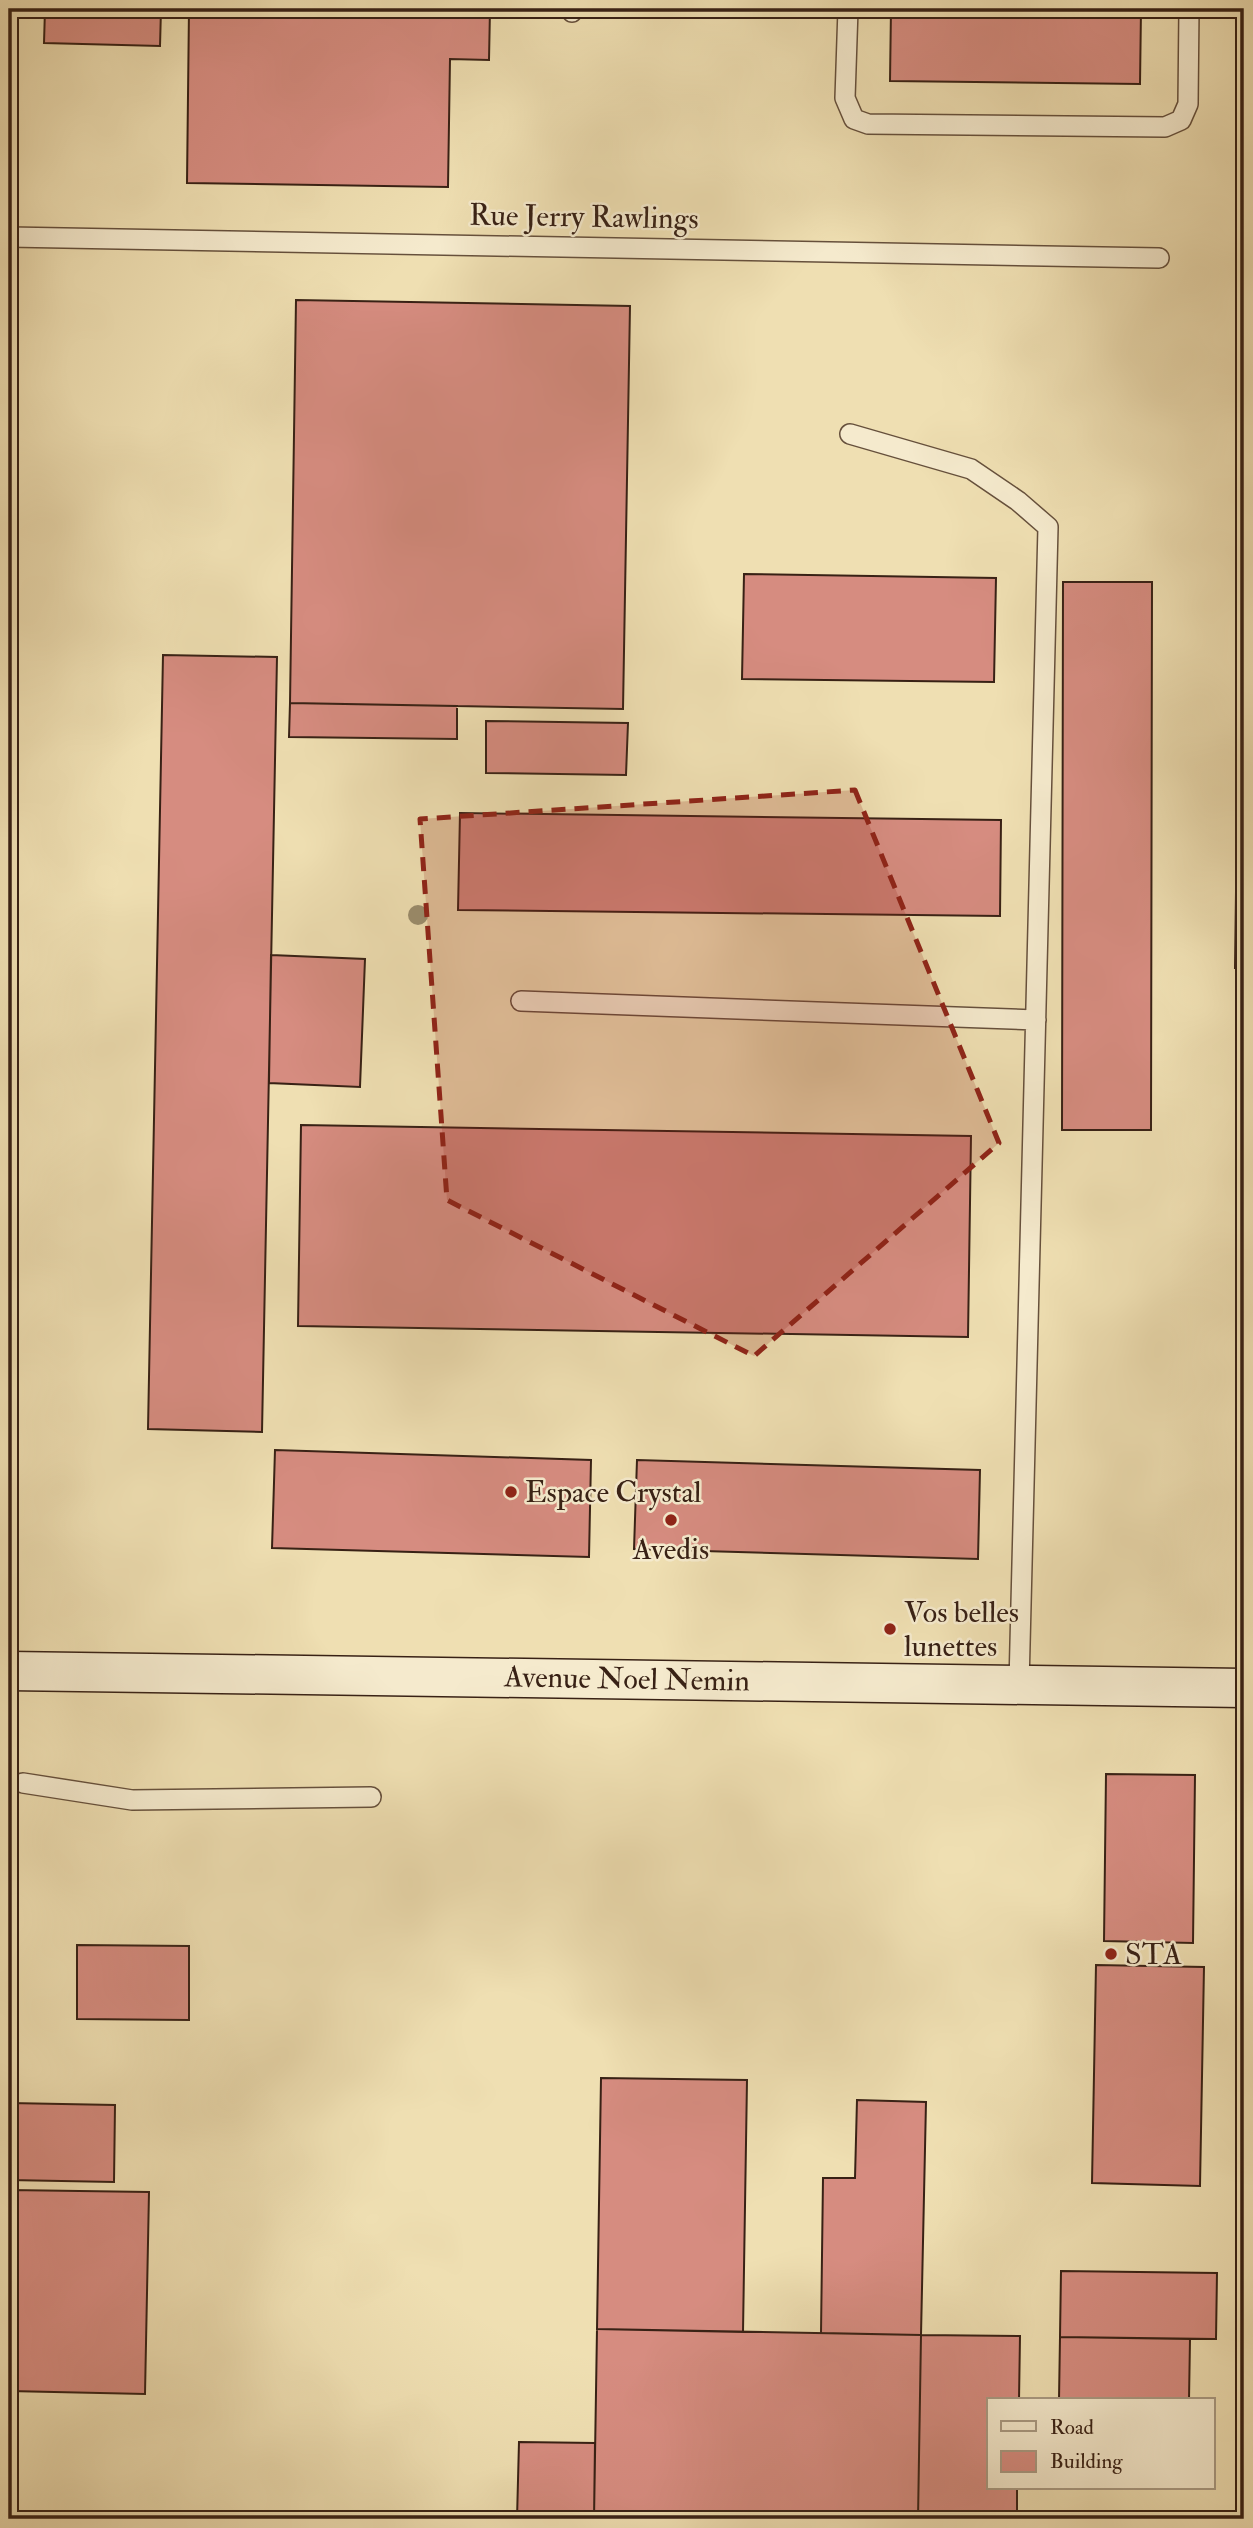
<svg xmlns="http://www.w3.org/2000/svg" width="1253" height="2528" font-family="'IM FELL Double Pica',serif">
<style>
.building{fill:#d68c80;stroke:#382115;stroke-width:2}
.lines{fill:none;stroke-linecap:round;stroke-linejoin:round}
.lane-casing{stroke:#66503c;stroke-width:22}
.secondary-casing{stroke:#382115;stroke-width:41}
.lane{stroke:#f5eacd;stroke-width:19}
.secondary{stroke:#f5eacd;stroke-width:38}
.tree{fill:#9b8d6d}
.marked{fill:#8f2418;fill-opacity:0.2;stroke:#8f2418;stroke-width:5;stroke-dasharray:14 9;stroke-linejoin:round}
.poi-dot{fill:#8f2418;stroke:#f5eacd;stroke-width:2.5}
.labels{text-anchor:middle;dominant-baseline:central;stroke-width:5;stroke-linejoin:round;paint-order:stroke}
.street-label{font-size:30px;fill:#382115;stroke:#f5eacd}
.poi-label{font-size:30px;fill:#382115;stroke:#f5eacd;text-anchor:start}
</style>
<rect width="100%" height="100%" fill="#efdfb2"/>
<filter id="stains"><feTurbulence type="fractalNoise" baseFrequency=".00286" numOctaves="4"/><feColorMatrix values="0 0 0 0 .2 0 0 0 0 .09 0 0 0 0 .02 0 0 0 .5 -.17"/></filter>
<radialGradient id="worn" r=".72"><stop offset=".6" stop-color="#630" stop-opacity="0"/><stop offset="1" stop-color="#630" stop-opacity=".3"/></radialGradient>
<path class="building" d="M 45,9 L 161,9 L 160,46 L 44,43 Z
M 189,9 L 490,9 L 489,60 L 450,59 L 448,187 L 187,183 Z
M 891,9 L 1141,9 L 1140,84 L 890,81 Z
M 296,300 L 630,306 L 623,709 L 290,703 Z
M 1243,363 L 1244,363 L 1244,968 L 1235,968 Z
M 744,574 L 996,578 L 994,682 L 742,679 Z
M 1063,582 L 1152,582 L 1151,1130 L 1062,1130 Z
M 163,655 L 277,657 L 262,1432 L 148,1429 Z
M 290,703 L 457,706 L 457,739 L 289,737 Z
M 486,721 L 628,723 L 626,775 L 486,773 Z
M 460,813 L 1001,820 L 1000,916 L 458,910 Z
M 271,955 L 365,959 L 360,1087 L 269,1083 Z
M 301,1125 L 971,1136 L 968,1337 L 298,1326 Z
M 275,1450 L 591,1460 L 589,1557 L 272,1548 Z
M 637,1460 L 980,1470 L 978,1559 L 634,1549 Z
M 1106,1774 L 1195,1775 L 1193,1943 L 1104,1941 Z
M 77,1945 L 189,1946 L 189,2020 L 77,2019 Z
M 1096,1965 L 1204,1967 L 1200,2186 L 1092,2183 Z
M 601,2078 L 747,2080 L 743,2332 L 597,2329 Z
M 857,2100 L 926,2102 L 921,2335 L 821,2333 L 823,2178 L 855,2178 Z
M 9,2103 L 115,2105 L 114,2182 L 9,2180 Z
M 9,2190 L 149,2192 L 145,2394 L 9,2391 Z
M 1061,2271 L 1217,2273 L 1216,2339 L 1060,2337 Z
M 597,2329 L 921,2335 L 918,2519 L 594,2519 Z
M 921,2335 L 1020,2336 L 1019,2400 L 989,2400 L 989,2488 L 1017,2488 L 1017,2519 L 918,2519 Z
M 1060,2337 L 1190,2339 L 1189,2400 L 1059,2400 Z
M 9,2420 L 18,2420 L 18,2519 L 9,2519 Z
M 519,2442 L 595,2443 L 594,2519 L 517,2519 Z"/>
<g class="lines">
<g class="lane-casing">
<path id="lane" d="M 848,9 L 845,98 L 854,119 L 868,124 L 1165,127 L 1181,120 L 1188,104 L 1189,9
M 572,12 L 572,9
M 9,237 L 1159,258
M 850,434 L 971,469 L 1018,501 L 1048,527 L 1019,1684
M 521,1001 L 1036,1020
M 23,1783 L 132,1800 L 371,1797"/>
</g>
<g class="secondary-casing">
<path id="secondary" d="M 9,1671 L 1244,1688"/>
</g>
<use href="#lane" class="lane"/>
<use href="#secondary" class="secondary"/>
</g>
<circle class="tree" cx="418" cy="915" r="10"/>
<path class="marked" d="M 855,790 L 999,1143 L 754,1356 L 447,1200 L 420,819 Z"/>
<g class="poi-dot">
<circle cx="511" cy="1492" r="7"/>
<circle cx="671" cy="1520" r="7"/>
<circle cx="890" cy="1629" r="7"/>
<circle cx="1111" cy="1954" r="7"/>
</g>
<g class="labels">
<g class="street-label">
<text transform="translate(584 217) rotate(1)">Rue Jerry Rawlings</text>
<text transform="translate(627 1679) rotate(1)">Avenue Noel Nemin</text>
</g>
<g class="poi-label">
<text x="525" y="1492">Espace Crystal</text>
<text x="671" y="1549" text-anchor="middle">Avedis</text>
<text x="904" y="1612">Vos belles<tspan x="904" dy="34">lunettes</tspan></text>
<text x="1125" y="1954">STA</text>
</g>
</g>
<rect width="1253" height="2528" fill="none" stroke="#efdfb2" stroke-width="35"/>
<rect x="10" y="10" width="1232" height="2507" fill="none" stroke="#382115" stroke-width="3.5"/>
<rect x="18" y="18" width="1218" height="2493" fill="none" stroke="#382115" stroke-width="2"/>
<rect x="987" y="2398" width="228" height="91" fill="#f5eacd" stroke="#a99a83" stroke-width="2"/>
<rect x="1001" y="2421" width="35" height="10" fill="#f5eacd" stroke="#a99a83" stroke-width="2"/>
<text x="1050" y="2434" font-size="21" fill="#382115">Road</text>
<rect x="1001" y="2451" width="35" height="21" fill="#d68c80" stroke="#a99a83" stroke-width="2"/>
<text x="1050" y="2468" font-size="21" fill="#382115">Building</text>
<rect width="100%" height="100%" filter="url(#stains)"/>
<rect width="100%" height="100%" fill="url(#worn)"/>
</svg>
